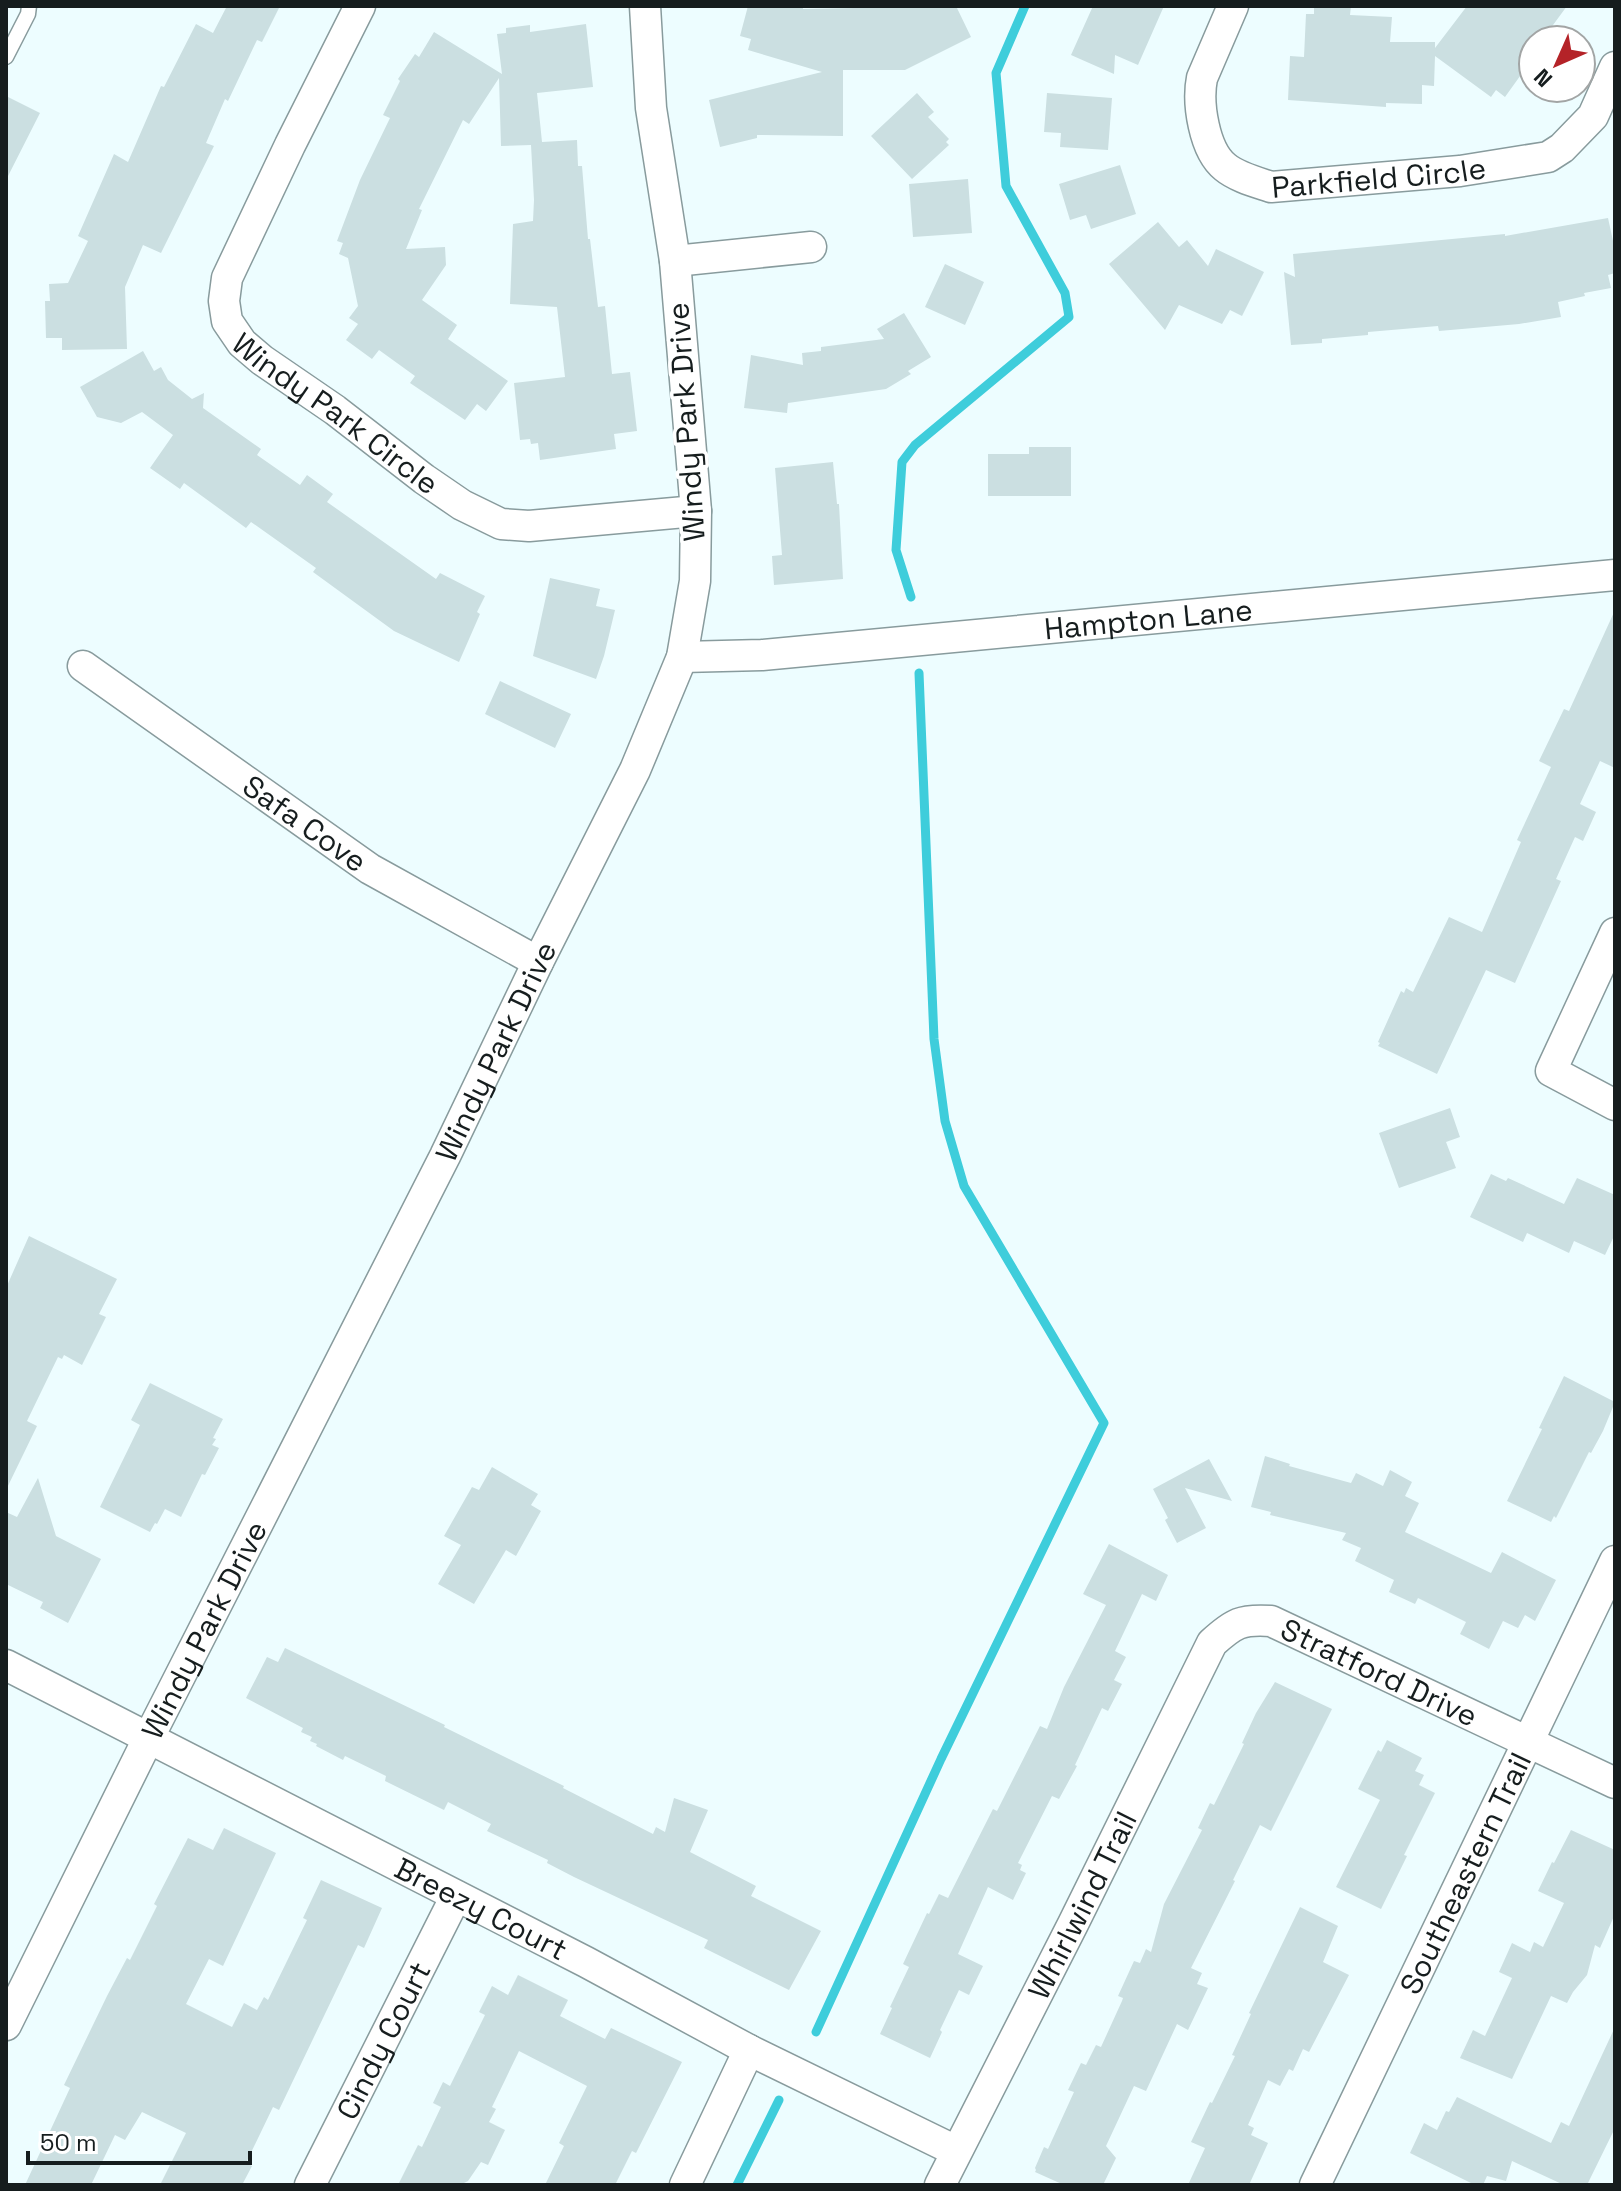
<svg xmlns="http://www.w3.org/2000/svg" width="1621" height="2191" font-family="'Space Grotesk',sans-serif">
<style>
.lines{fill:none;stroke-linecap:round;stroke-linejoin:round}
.stream{stroke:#3ecddb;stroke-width:9}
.building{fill:#cbdfe1}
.lane-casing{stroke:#889b9d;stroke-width:17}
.street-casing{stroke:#889b9d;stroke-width:33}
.lane{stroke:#fff;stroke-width:14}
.street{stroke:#fff;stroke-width:30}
.labels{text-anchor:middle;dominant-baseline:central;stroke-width:7;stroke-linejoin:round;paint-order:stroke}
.street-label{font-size:30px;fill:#161d1e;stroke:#fff}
</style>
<rect width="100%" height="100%" fill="#edfdff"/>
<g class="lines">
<path class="stream" d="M 911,597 L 896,550 L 902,462 L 915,445 L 1069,317 L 1065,293 L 1006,186 L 996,73 L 1025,6
M 816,2032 L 941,1759 L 1104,1423 L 964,1186 L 945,1121 L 934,1039 L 919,673
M 737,2185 L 779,2100"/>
</g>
<path class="building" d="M 227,6 L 280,6 L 262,42 L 257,40 L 228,101 L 225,99 L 206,143 L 214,146 L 161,253 L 143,245 L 125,287 L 127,349 L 62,350 L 62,338 L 46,338 L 45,301 L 50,301 L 49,284 L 68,283 L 88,241 L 78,236 L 114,154 L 128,162 L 161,86 L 164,87 L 196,24 L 213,33 Z
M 748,6 L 803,6 L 803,9 L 956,6 L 971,37 L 905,70 L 843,70 L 843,136 L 757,135 L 757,138 L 720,147 L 709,100 L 822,72 L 748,50 L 751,39 L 740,36 Z
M 1093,6 L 1164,6 L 1138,65 L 1115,55 L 1114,74 L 1071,55 Z
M 1314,6 L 1351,6 L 1350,15 L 1392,17 L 1390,42 L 1435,42 L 1435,48 L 1467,6 L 1567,6 L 1542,40 L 1533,40 L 1533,58 L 1505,97 L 1496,90 L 1491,97 L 1435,56 L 1434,86 L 1422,85 L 1422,104 L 1386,103 L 1386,107 L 1288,100 L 1290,56 L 1304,57 L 1306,14 L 1314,14 Z
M 586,24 L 593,87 L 537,93 L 542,142 L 577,140 L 578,166 L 582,166 L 588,239 L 590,239 L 598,307 L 605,306 L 612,374 L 630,372 L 637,431 L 614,434 L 616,449 L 540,460 L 538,443 L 531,444 L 530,439 L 520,440 L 514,383 L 565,377 L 557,307 L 510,304 L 513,224 L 533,221 L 534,200 L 531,145 L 501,146 L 499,78 L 469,124 L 463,120 L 419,209 L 422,210 L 406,249 L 445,247 L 446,265 L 422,300 L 457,325 L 448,339 L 508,381 L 486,411 L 477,404 L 465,420 L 410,383 L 415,376 L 379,350 L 372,359 L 346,340 L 358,324 L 349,318 L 358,306 L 348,258 L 339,254 L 343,243 L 337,241 L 360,180 L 390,118 L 383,115 L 400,81 L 398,79 L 415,54 L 419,57 L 434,32 L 502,74 L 497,34 L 506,33 L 506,28 L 530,25 L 530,32 Z
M 917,93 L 934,112 L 928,117 L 949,139 L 946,142 L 949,145 L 912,179 L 871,136 Z
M 1047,93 L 1112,98 L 1108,150 L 1060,147 L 1061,133 L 1044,132 Z
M 6,96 L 40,113 L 6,180 Z
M 1120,165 L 1136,214 L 1091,229 L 1086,215 L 1070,220 L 1059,184 Z
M 968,179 L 972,233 L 913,237 L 909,184 Z
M 1608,218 L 1615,250 L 1615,273 L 1608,275 L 1611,288 L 1584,293 L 1585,296 L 1558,302 L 1561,317 L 1519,324 L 1439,331 L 1438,326 L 1368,332 L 1368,335 L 1322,339 L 1322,343 L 1291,345 L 1284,272 L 1295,277 L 1293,254 L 1505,234 L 1505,236 Z
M 1158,222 L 1179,247 L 1187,240 L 1208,266 L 1216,249 L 1264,272 L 1242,316 L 1230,310 L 1222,324 L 1179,305 L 1165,330 L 1109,264 Z
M 945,264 L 984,282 L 965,325 L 925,307 Z
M 904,313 L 931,357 L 908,371 L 911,374 L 886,389 L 788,403 L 787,413 L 744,408 L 751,355 L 803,365 L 802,353 L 821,351 L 821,347 L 884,339 L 877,329 Z
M 143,351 L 154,371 L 161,367 L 168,380 L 192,399 L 204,393 L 203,408 L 261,449 L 257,455 L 300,485 L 307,475 L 333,494 L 327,502 L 436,579 L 440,573 L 485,596 L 477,612 L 480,614 L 459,662 L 394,631 L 313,572 L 316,568 L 251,522 L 246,528 L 184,483 L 180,489 L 150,468 L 173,435 L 142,412 L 121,423 L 97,417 L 80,387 Z
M 1029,447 L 1071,447 L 1071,496 L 988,496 L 988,454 L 1029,454 Z
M 833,462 L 837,504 L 839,504 L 843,579 L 774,585 L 772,556 L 782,555 L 775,468 Z
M 550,578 L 600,589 L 596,606 L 615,610 L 604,656 L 596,679 L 533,656 Z
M 1615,610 L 1615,768 L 1600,761 L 1580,804 L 1596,812 L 1583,841 L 1575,837 L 1556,879 L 1561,881 L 1515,983 L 1486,970 L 1437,1074 L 1378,1046 L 1380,1043 L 1378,1042 L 1401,991 L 1404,993 L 1406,988 L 1413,992 L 1449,917 L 1482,932 L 1521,842 L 1517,840 L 1551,767 L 1539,761 L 1564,709 L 1569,711 Z
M 500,681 L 571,714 L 555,748 L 485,714 Z
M 1450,1108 L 1460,1137 L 1446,1142 L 1456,1168 L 1399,1188 L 1379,1133 Z
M 1491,1174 L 1506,1181 L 1508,1178 L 1564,1204 L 1577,1178 L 1615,1195 L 1615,1234 L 1605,1255 L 1574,1241 L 1569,1253 L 1527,1233 L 1523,1242 L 1470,1217 Z
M 29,1236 L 117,1279 L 99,1314 L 106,1317 L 82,1365 L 64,1355 L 62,1359 L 58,1357 L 27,1421 L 37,1426 L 6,1490 L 6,1288 Z
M 1564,1376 L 1615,1402 L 1603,1431 L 1591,1453 L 1589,1452 L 1556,1518 L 1554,1516 L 1551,1522 L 1507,1501 L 1542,1429 L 1539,1428 Z
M 150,1383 L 223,1419 L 213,1438 L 216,1439 L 212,1445 L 219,1448 L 205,1475 L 202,1474 L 181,1517 L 165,1509 L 157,1524 L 155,1523 L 150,1532 L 100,1507 L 140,1425 L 131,1420 Z
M 1265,1456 L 1290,1464 L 1289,1466 L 1351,1483 L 1356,1473 L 1383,1486 L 1390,1470 L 1412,1482 L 1405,1496 L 1419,1503 L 1405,1532 L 1491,1573 L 1502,1552 L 1556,1580 L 1535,1621 L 1525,1615 L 1518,1628 L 1503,1621 L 1489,1649 L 1460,1634 L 1466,1622 L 1418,1598 L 1415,1604 L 1389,1592 L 1394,1580 L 1355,1561 L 1361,1548 L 1342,1540 L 1346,1533 L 1270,1515 L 1271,1512 L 1251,1507 Z
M 1209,1459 L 1232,1501 L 1185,1488 L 1206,1528 L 1177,1543 L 1165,1520 L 1168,1518 L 1153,1489 Z
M 492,1467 L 538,1494 L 531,1505 L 541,1511 L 516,1556 L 506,1550 L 474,1604 L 438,1584 L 461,1545 L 444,1536 L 472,1487 L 479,1490 Z
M 38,1478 L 56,1536 L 101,1559 L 68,1623 L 40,1608 L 43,1602 L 6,1584 L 6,1512 L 17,1517 Z
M 1109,1544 L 1168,1575 L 1156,1601 L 1142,1594 L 1115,1651 L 1126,1657 L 1114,1680 L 1122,1684 L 1108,1711 L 1102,1708 L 1075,1765 L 1077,1766 L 1059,1799 L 1052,1796 L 1018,1863 L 1022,1865 L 1020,1870 L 1026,1873 L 1013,1900 L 988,1887 L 958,1954 L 983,1966 L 969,1995 L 959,1990 L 940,2030 L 942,2032 L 930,2058 L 880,2034 L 892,2008 L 890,2007 L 909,1967 L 903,1964 L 927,1913 L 929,1914 L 939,1894 L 948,1898 L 993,1809 L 997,1811 L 1040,1726 L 1047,1729 L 1064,1687 L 1106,1605 L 1083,1594 Z
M 285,1648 L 445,1725 L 444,1727 L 564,1786 L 563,1788 L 653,1834 L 656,1827 L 665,1832 L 674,1798 L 708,1810 L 690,1852 L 756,1886 L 751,1896 L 821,1931 L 789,1990 L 704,1948 L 708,1940 L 574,1877 L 547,1863 L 548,1860 L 487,1831 L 491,1824 L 448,1802 L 444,1810 L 385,1781 L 386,1776 L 345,1756 L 343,1760 L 316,1746 L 317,1744 L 310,1741 L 312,1737 L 301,1732 L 303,1728 L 246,1698 L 267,1657 L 278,1662 Z
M 1275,1682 L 1332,1709 L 1271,1831 L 1260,1825 L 1233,1880 L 1235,1881 L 1191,1968 L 1202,1973 L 1197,1984 L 1208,1988 L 1188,2030 L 1177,2024 L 1146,2091 L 1134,2086 L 1106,2146 L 1116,2158 L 1103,2185 L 1064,2185 L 1035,2172 L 1036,2170 L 1035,2168 L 1044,2147 L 1048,2149 L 1074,2092 L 1068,2090 L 1081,2063 L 1086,2065 L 1096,2045 L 1101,2047 L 1122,2001 L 1123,1998 L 1118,1996 L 1134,1961 L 1140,1963 L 1146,1949 L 1151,1952 L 1164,1904 L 1202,1830 L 1198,1828 L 1210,1803 L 1214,1805 L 1244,1744 L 1242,1743 L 1256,1713 Z
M 1387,1740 L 1422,1758 L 1415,1771 L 1424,1775 L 1419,1785 L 1435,1793 L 1404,1855 L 1407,1856 L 1381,1909 L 1336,1887 L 1380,1800 L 1358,1789 L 1378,1750 L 1381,1752 Z
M 224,1828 L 276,1853 L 223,1966 L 209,1959 L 186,2004 L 232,2027 L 244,2003 L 257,2010 L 264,1997 L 268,2000 L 307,1920 L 303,1918 L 321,1880 L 382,1908 L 364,1948 L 358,1945 L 279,2110 L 273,2107 L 246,2163 L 252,2166 L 242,2185 L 160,2185 L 186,2133 L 142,2112 L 125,2140 L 115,2135 L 91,2185 L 25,2185 L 70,2088 L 64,2085 L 107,1996 L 127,1958 L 130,1960 L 157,1906 L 154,1904 L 188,1838 L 213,1850 Z
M 1571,1830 L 1615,1850 L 1615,1914 L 1600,1948 L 1595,1945 L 1587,1975 L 1573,1992 L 1567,2003 L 1551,1996 L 1512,2079 L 1460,2058 L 1473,2030 L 1485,2036 L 1512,1978 L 1499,1972 L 1512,1943 L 1530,1952 L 1534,1942 L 1543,1947 L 1564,1903 L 1538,1891 L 1552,1862 L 1554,1863 Z
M 1300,1907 L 1338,1926 L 1323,1962 L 1349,1975 L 1309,2052 L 1303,2049 L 1293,2071 L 1289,2069 L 1280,2086 L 1268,2080 L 1248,2125 L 1254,2128 L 1251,2135 L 1268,2143 L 1249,2185 L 1188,2185 L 1205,2148 L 1191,2142 L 1210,2102 L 1212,2103 L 1235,2056 L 1232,2055 L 1251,2014 L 1249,2013 Z
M 518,1975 L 568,2000 L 560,2016 L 605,2039 L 611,2028 L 682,2062 L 636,2153 L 632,2151 L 615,2185 L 545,2185 L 564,2146 L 559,2143 L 587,2086 L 519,2051 L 492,2107 L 496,2109 L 489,2122 L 505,2130 L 488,2165 L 481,2162 L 468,2181 L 460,2185 L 398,2185 L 418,2145 L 422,2147 L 441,2107 L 433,2103 L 443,2082 L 450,2086 L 485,2015 L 479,2012 L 492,1986 L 508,1995 Z
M 1615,2027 L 1615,2128 L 1587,2185 L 1564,2185 L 1512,2161 L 1506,2181 L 1487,2176 L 1483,2185 L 1475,2185 L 1410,2153 L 1424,2123 L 1437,2130 L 1446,2111 L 1449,2112 L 1457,2097 L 1551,2143 L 1561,2122 L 1569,2126 Z"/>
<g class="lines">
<g class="lane-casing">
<path id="lane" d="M 6,57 L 28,14 L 29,6"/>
</g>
<g class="street-casing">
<g id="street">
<path id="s1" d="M 360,6 L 290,145 L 227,278 L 224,301 L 227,321 L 242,343 L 262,360 L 335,410 L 424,479 L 462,505 L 501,524 L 529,526 L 696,511"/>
<path id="s2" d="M 1233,6 L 1202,78 C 1197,103 1204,150 1225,167 C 1237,177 1256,182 1271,187 L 1460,171 L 1548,157 L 1562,148 L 1593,116 L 1615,67"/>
<path d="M 675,261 L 811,247"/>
<path id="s3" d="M 682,657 L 762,655 L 1615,575"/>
<path id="s4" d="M 83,666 L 370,869 L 538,962"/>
<path d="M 1615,933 L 1551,1071 L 1615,1105"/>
<path id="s5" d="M 6,1665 L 586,1962 L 749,2050 L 956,2151"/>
<path id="s6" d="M 6,2025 L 148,1739 L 445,1156 L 538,962 L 635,770 L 682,657 L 695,581 L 696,511 L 675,261 L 651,108 L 645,6"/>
<path id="s7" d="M 310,2185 L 456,1896"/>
<path d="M 685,2185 L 749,2050"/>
<path id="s8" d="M 940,2185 L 1073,1924 L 1212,1643 C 1234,1623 1241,1619 1271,1621 L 1615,1783"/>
<path id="s9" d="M 1315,2185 L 1615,1561"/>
</g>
</g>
<use href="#lane" class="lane"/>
<use href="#street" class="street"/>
</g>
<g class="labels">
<g class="street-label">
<text stroke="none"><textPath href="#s2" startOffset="332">Parkfield Circle</textPath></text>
<text stroke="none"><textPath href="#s1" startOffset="490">Windy Park Circle</textPath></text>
<text transform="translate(686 422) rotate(-94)">Windy Park Drive</text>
<text stroke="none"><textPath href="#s3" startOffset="468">Hampton Lane</textPath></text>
<text stroke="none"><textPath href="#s4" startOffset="272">Safa Cove</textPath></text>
<text stroke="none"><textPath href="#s6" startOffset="1090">Windy Park Drive</textPath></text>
<text stroke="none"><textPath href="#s6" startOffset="442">Windy Park Drive</textPath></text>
<text stroke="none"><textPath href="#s8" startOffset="792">Stratford Drive</textPath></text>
<text stroke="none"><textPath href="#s9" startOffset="346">Southeastern Trail</textPath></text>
<text stroke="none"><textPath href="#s8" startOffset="314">Whirlwind Trail</textPath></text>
<text stroke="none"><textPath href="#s5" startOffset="534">Breezy Court</textPath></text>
<text stroke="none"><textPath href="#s7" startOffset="162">Cindy Court</textPath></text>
</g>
</g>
<rect width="1621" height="2191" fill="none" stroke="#161d1e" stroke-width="16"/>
<g transform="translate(1557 64) rotate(225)"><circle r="38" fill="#ffffff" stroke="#a2a5a5" stroke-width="2"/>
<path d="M0-6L14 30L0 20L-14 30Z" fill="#b42328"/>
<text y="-12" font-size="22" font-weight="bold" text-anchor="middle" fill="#161d1e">N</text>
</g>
<path d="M28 2151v12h222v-12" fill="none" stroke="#161d1e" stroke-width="4"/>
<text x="40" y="2151" font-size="24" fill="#161d1e" stroke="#ffffff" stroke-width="6" paint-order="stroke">50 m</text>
</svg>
